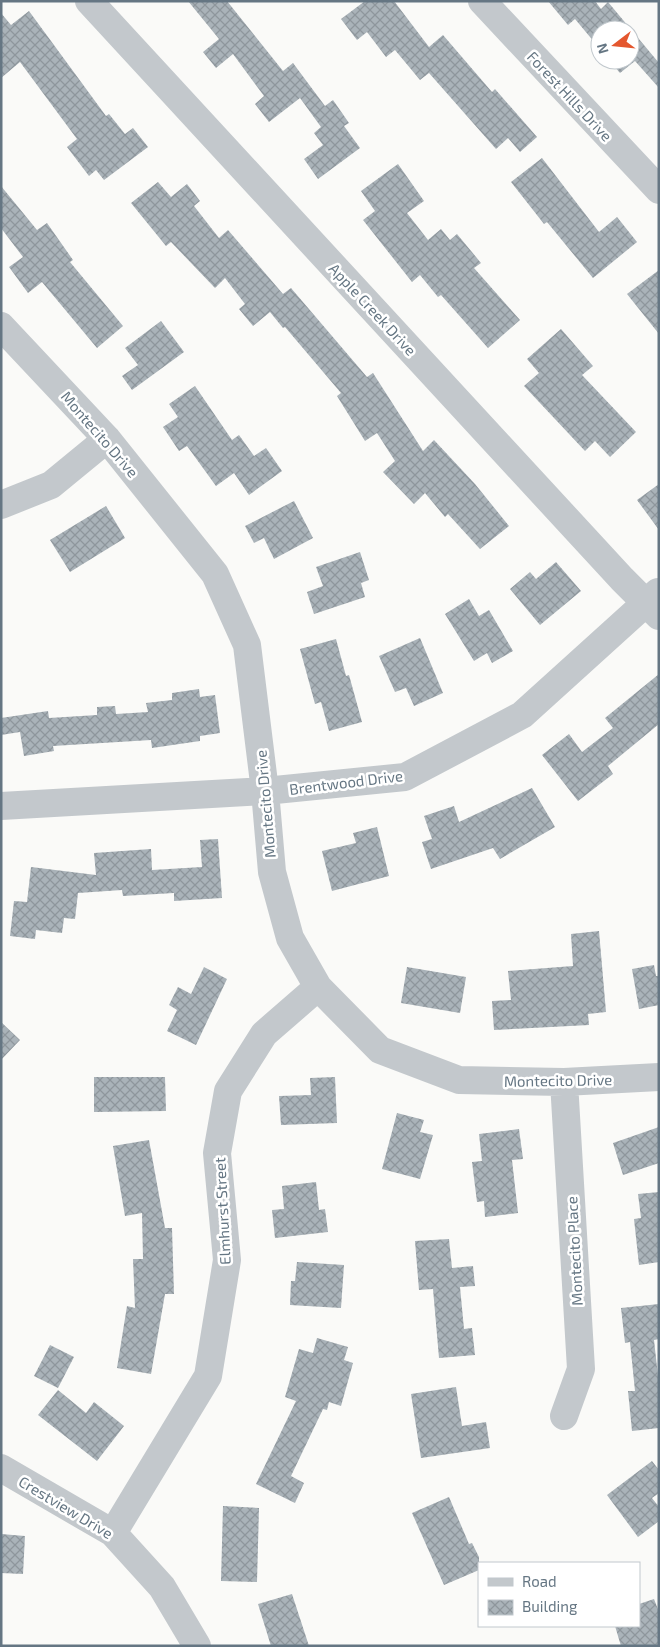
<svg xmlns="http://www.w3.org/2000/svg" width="660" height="1647" font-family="'Exo 2',sans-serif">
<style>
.building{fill:url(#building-cross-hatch)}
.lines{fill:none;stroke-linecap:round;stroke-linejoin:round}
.minor{stroke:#c3c8cc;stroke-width:28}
.labels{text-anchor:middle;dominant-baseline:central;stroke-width:5;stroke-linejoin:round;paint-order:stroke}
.street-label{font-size:15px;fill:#657683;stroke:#fff}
</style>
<defs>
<pattern id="building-cross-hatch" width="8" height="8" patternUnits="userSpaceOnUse" patternTransform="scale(1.25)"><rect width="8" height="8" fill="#aab3b9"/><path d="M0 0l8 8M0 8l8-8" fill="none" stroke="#8e969c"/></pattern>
</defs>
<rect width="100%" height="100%" fill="#fafaf8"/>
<path class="building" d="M 188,1 L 227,1 L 283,71 L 293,63 L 325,106 L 333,100 L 349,123 L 344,126 L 360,148 L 318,179 L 304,159 L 323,145 L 314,133 L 321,127 L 300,98 L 269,122 L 255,104 L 264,96 L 233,54 L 216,68 L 203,52 L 219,39 Z
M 365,1 L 394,1 L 429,47 L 443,35 L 492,92 L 495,89 L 537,137 L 520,152 L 508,138 L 496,149 L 429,73 L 420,80 L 395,50 L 386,57 L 367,32 L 357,40 L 341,19 Z
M 548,1 L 595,1 L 601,9 L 608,2 L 659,63 L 659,88 L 635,61 L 620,73 L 609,60 L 630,60 L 630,30 L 600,30 L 600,49 L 575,19 L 568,25 Z
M 29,11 L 106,116 L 109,114 L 125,134 L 133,128 L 148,147 L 104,180 L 96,170 L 89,176 L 67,147 L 77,139 L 20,62 L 1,78 L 1,13 L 11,25 Z
M 542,158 L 599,232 L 617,217 L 637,242 L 593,278 L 547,222 L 544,224 L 511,182 Z
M 398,164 L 424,201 L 407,213 L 428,240 L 441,229 L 450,240 L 457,234 L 481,263 L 474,268 L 520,320 L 488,348 L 441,295 L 438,297 L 420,275 L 412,282 L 363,220 L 375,211 L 361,191 Z
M 158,182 L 171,197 L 187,184 L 200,201 L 194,206 L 219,238 L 228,230 L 283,294 L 291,288 L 367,377 L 373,373 L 423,451 L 434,440 L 475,484 L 509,526 L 480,549 L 448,514 L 445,517 L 425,493 L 414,504 L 383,472 L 395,461 L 377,433 L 365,441 L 337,396 L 341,393 L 285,327 L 283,328 L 270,312 L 253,326 L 239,309 L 245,304 L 225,278 L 215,288 L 171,242 L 166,246 L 131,203 Z
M 1,186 L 37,230 L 47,223 L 73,260 L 70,262 L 123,326 L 97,348 L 42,282 L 28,293 L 9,267 L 23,257 L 1,228 Z
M 659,270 L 659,334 L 627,294 Z
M 161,321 L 184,352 L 132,390 L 122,376 L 138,365 L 125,348 Z
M 561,329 L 593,366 L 582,375 L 636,432 L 610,457 L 595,441 L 585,451 L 524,386 L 539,373 L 527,359 Z
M 195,386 L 232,440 L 239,435 L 254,456 L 266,448 L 282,471 L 249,495 L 234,473 L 216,486 L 187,446 L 179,451 L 163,427 L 178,417 L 169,404 Z
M 659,484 L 659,530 L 637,500 Z
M 294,501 L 313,538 L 274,559 L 264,538 L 254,543 L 245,526 Z
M 106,506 L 125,538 L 70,572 L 50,540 Z
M 360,552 L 369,580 L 361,583 L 365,597 L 314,614 L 307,592 L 323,586 L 316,567 Z
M 556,562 L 581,591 L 540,625 L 510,589 L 530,572 L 536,579 Z
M 469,599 L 479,616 L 489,610 L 513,651 L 492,663 L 487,653 L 474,661 L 445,614 Z
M 420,638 L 443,693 L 414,706 L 406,688 L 395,692 L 379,656 Z
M 336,639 L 346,676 L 349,675 L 362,722 L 329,731 L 321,702 L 315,704 L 300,649 Z
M 659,674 L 659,724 L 608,766 L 613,774 L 578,801 L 542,755 L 569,734 L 582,752 L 613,728 L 605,718 Z
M 199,689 L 200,697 L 215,695 L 220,733 L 200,736 L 200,741 L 152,748 L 151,740 L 53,746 L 54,751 L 24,756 L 20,732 L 1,735 L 1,718 L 48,711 L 49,718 L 97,715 L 97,707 L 115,706 L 116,714 L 148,712 L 146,703 L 172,700 L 172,693 Z
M 532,788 L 555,827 L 500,859 L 493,848 L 431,869 L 422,842 L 432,839 L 424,816 L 454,806 L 459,822 Z
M 377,827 L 389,876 L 332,891 L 322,851 L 356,843 L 353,833 Z
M 218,839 L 222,898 L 174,901 L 174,893 L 123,896 L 122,890 L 78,893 L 75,919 L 64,918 L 62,933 L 36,930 L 35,939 L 10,936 L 14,901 L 27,902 L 31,867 L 96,875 L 94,853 L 151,849 L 152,870 L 202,867 L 200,840 Z
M 599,931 L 606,1012 L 588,1014 L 589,1025 L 494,1030 L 492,1001 L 511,1000 L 508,971 L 573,966 L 571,934 Z
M 654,965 L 656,976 L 659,976 L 659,1005 L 639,1009 L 632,969 Z
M 204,967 L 227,979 L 196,1045 L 167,1031 L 177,1010 L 169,1005 L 178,987 L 191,994 Z
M 407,967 L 466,977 L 460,1013 L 401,1003 Z
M 1,1022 L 20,1040 L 1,1060 Z
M 94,1077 L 165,1077 L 166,1111 L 94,1112 Z
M 335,1077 L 337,1123 L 281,1125 L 279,1096 L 311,1095 L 310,1078 Z
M 397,1113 L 424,1120 L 420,1132 L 433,1135 L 420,1179 L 382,1169 Z
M 659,1127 L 659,1163 L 623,1175 L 613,1143 Z
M 519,1129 L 523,1159 L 512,1160 L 518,1213 L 485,1217 L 484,1201 L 477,1202 L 472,1162 L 482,1161 L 479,1134 Z
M 149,1140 L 165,1228 L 172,1228 L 174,1294 L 165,1294 L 151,1374 L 117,1368 L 127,1306 L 135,1308 L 133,1259 L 143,1259 L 142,1213 L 125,1216 L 113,1146 Z
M 316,1182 L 319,1210 L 325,1209 L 328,1232 L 275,1238 L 272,1210 L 284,1209 L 282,1186 Z
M 659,1192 L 659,1262 L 639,1265 L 634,1219 L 641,1218 L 638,1194 Z
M 449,1239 L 452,1268 L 473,1266 L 475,1286 L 460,1287 L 464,1329 L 472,1328 L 475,1355 L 439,1358 L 433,1289 L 419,1290 L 415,1241 Z
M 297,1262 L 344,1265 L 341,1308 L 290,1305 L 291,1281 L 295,1281 Z
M 659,1304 L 659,1339 L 654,1340 L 659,1385 L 659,1428 L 632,1431 L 628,1391 L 635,1391 L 630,1342 L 625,1343 L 621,1308 Z
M 317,1338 L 348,1347 L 344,1360 L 353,1363 L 341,1406 L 329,1402 L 327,1410 L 323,1409 L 291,1476 L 304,1483 L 295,1503 L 256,1484 L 296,1401 L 285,1397 L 299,1349 L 313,1353 Z
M 50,1345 L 74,1357 L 58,1388 L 34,1376 Z
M 456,1387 L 462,1426 L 486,1422 L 490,1448 L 421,1458 L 411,1394 Z
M 58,1390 L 86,1413 L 94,1402 L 124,1426 L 97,1461 L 38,1415 Z
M 652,1461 L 659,1470 L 659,1493 L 652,1498 L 659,1507 L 659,1521 L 638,1537 L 607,1495 Z
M 449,1497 L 469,1544 L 472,1543 L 479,1557 L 479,1570 L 444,1585 L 412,1513 Z
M 223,1506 L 259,1508 L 257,1582 L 221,1581 Z
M 1,1534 L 25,1536 L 23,1574 L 1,1573 Z
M 292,1594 L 309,1646 L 271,1646 L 258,1604 Z
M 654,1599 L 659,1612 L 659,1646 L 621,1646 L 615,1626 L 639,1626 L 639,1604 Z"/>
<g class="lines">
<path class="minor" d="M 89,1 L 622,579 L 659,616
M 482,1 L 659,190
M 1,326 L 107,439 L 215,574 L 247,645 L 265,791 L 272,872 L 290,938 L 318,987 L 380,1050 L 459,1080 L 564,1082 L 659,1077
M 1,505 L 51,485 L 107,439
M 1,806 L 265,791 L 405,777 L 522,715 L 658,592
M 564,1082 L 581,1369 L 564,1416
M 1,1468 L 113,1533 L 162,1587 L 197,1646
M 113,1533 L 208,1376 L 227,1260 L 217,1153 L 228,1091 L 264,1034 L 318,987"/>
</g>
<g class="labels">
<g class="street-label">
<text transform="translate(570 96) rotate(47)">Forest Hills Drive</text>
<text transform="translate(373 309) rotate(47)">Apple Creek Drive</text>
<text transform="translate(100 434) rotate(49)">Montecito Drive</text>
<text transform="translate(346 782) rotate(-7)">Brentwood Drive</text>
<text transform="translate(265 804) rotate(-95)">Montecito Drive</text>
<text transform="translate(558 1080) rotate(-1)">Montecito Drive</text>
<text transform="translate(222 1211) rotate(-93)">Elmhurst Street</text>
<text transform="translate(574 1251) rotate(-93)">Montecito Place</text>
<text transform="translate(66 1507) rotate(31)">Crestview Drive</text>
</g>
</g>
<rect width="660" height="1647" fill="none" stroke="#657683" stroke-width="5"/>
<rect x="478" y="1562" width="162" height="65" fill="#ffffff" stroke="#c1c8cd"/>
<rect x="488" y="1578" width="25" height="8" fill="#c3c8cc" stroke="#c1c8cd"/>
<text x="522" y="1587" font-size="15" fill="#657683">Road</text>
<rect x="488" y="1600" width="25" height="15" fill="url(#building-cross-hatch)" stroke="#c1c8cd"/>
<text x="522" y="1612" font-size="15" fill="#657683">Building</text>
<g transform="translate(615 45) rotate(254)"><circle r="24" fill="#ffffff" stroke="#c1c8cd"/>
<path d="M0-4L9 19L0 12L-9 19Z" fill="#e4572e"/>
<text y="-8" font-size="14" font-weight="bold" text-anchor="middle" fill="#657683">N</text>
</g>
</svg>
